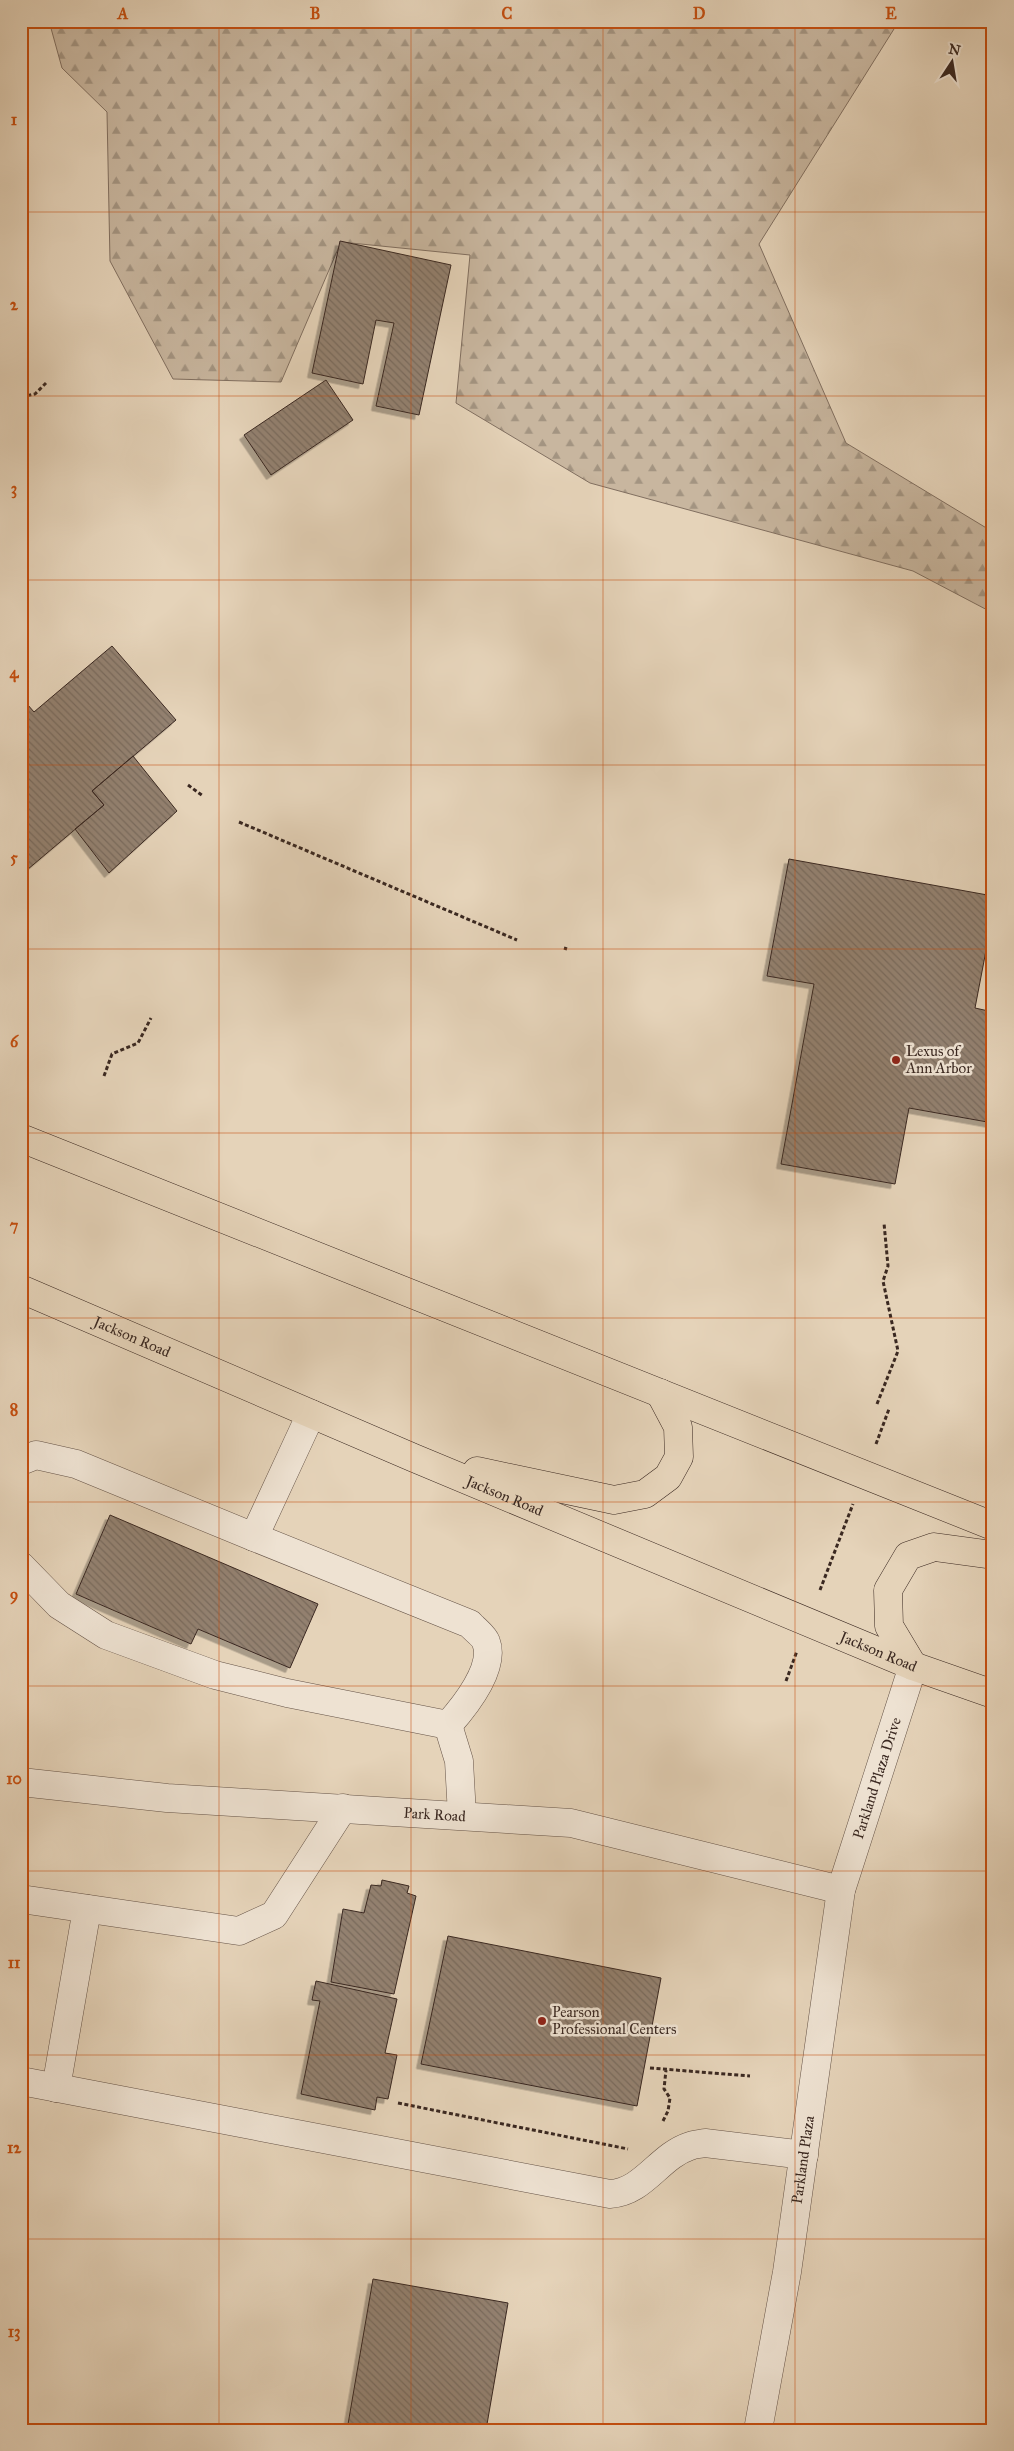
<svg xmlns="http://www.w3.org/2000/svg" width="1014" height="2451" font-family="'IM FELL Great Primer',serif">
<style>
.forest{fill:url(#forest-firs);stroke:#816f60}
.building{fill:url(#building-back-hatch);stroke:#3a2821;filter:url(#shadow)}
.lines{fill:none;stroke-linecap:round;stroke-linejoin:round}
.minor-casing{stroke:#655347;stroke-width:29}
.major-casing{stroke:#3a2821;stroke-width:29}
.path{stroke:#3a2821;stroke-width:3;stroke-dasharray:4 2.5;stroke-linecap:butt}
.minor{stroke:#eee2d2;stroke-width:28}
.major{stroke:#e5d3b9;stroke-width:28}
.grid{fill:none;stroke:#c54f10;stroke-width:1;stroke-opacity:0.55}
.poi-dot{fill:#8f2418;stroke:#eee2d2;stroke-width:2}
.labels{text-anchor:middle;dominant-baseline:central;stroke-width:5;stroke-linejoin:round;paint-order:stroke}
.poi-label{font-size:15px;fill:#3a2821;stroke:#eee2d2;text-anchor:start}
.street-label{font-size:15px;fill:#3a2821;stroke:#eee2d2}
.neatline{fill:none;stroke:#c54f10;stroke-width:2}
.grid-label{font-size:16px;text-anchor:middle;font-weight:bold;fill:#c54f10}
</style>
<defs>
<pattern id="forest-firs" width="22" height="20" patternUnits="userSpaceOnUse" patternTransform="scale(1.25)"><rect width="22" height="20" fill="#c8b69f"/><path d="M5 1l3.5 6h-7zM16 11l3.5 6h-7z" fill="#a39481"/></pattern>
<pattern id="building-back-hatch" width="6" height="6" patternUnits="userSpaceOnUse" patternTransform="scale(1.25)"><rect width="6" height="6" fill="#938170"/><path d="M-1 5l2 2M0 0l6 6M5-1l2 2" fill="none" stroke="#796a5c"/></pattern>
<filter id="shadow"><feDropShadow dx="-4.5" dy="4.5" stdDeviation="0" flood-color="#0004"/></filter>
</defs>
<rect width="100%" height="100%" fill="#e5d3b9"/>
<filter id="stains"><feTurbulence type="fractalNoise" baseFrequency=".004" numOctaves="4"/><feColorMatrix values="0 0 0 0 .2 0 0 0 0 .09 0 0 0 0 .02 0 0 0 .5 -.17"/></filter>
<radialGradient id="worn" r=".72"><stop offset=".6" stop-color="#630" stop-opacity="0"/><stop offset="1" stop-color="#630" stop-opacity=".3"/></radialGradient>
<path class="forest" d="M 49,21 L 899,21 L 759,244 L 846,443 L 993,532 L 993,613 L 913,571 L 590,483 L 456,403 L 470,255 L 341,242 L 281,382 L 173,379 L 110,261 L 107,112 L 62,68 Z"/>
<path class="building" d="M 340,241 L 451,265 L 419,415 L 376,406 L 394,323 L 376,320 L 363,384 L 312,373 Z
M 326,380 L 353,420 L 271,475 L 244,435 Z
M 112,646 L 176,720 L 92,791 L 104,805 L 21,875 L 21,697 L 34,712 Z
M 133,756 L 177,811 L 109,873 L 75,829 L 104,805 L 92,791 Z
M 789,859 L 993,896 L 993,914 L 975,1008 L 993,1012 L 993,1123 L 909,1108 L 895,1184 L 781,1164 L 814,984 L 767,976 Z
M 110,1515 L 318,1604 L 290,1668 L 198,1629 L 191,1644 L 76,1594 Z
M 382,1880 L 409,1886 L 407,1893 L 416,1896 L 394,1994 L 331,1982 L 343,1909 L 364,1913 L 371,1885 L 381,1886 Z
M 448,1936 L 661,1978 L 637,2106 L 421,2064 Z
M 316,1981 L 397,1999 L 385,2053 L 397,2055 L 388,2099 L 377,2097 L 375,2110 L 301,2094 L 320,2001 L 312,2000 Z
M 373,2279 L 508,2303 L 486,2430 L 347,2430 Z"/>
<g class="lines">
<g class="minor-casing">
<g id="minor">
<path d="M 21,1461 L 36,1455 L 76,1464 L 254,1537 L 311,1414"/>
<path d="M 254,1537 L 470,1624 C 474,1629 484,1636 486,1642 C 496,1668 464,1707 448,1725"/>
<path d="M 21,1566 L 59,1605 L 106,1635 L 215,1675 L 287,1693 L 448,1725 L 459,1761 L 462,1815"/>
<path id="s1" d="M 21,1782 L 167,1798 L 571,1823 L 841,1890"/>
<path d="M 21,1899 L 239,1931 L 274,1915 L 343,1808"/>
<path d="M 21,2081 L 610,2194 C 644,2192 659,2156 690,2146 C 694,2144 700,2144 705,2143 L 804,2155"/>
<path d="M 56,2088 L 87,1909"/>
<path id="s2" d="M 758,2430 L 787,2272 L 841,1890 L 913,1666"/>
</g>
</g>
<g class="major-casing">
<g id="major">
<path d="M 21,1138 L 993,1526"/>
<path id="s3" d="M 21,1289 L 414,1458 L 913,1666 L 993,1694"/>
<path d="M 477,1471 L 614,1500 L 645,1494 L 668,1477 L 679,1457 L 678,1427 L 660,1393"/>
<path d="M 913,1666 L 889,1626 L 888,1590 L 908,1556 L 934,1547 L 993,1555"/>
</g>
</g>
<path class="path" d="M 21,397 L 35,394 L 46,383
M 188,785 L 203,796
M 239,822 L 517,940
M 564,948 L 567,949
M 104,1076 L 112,1054 L 138,1043 L 151,1018
M 877,1404 L 898,1351 L 883,1281 L 888,1266 L 884,1223
M 876,1444 L 889,1409
M 820,1590 L 853,1504
M 786,1681 L 797,1651
M 650,2068 L 750,2076
M 398,2103 L 628,2149
M 663,2121 L 668,2111 L 670,2098 L 664,2089 L 666,2070"/>
<use href="#minor" class="minor"/>
<use href="#major" class="major"/>
</g>
<path class="grid" d="M 219,21 L 219,2430M 411,21 L 411,2430M 603,21 L 603,2430M 795,21 L 795,2430M 21,212 L 993,212M 21,396 L 993,396M 21,580 L 993,580M 21,765 L 993,765M 21,949 L 993,949M 21,1133 L 993,1133M 21,1318 L 993,1318M 21,1502 L 993,1502M 21,1686 L 993,1686M 21,1871 L 993,1871M 21,2055 L 993,2055M 21,2239 L 993,2239"/>
<g class="poi-dot">
<circle cx="896" cy="1060" r="5"/>
<circle cx="542" cy="2021" r="5"/>
</g>
<g class="labels">
<g class="poi-label">
<text x="906" y="1051">Lexus of<tspan x="906" dy="17">Ann Arbor</tspan></text>
<text x="552" y="2012">Pearson<tspan x="552" dy="17">Professional Centers</tspan></text>
</g>
<g class="street-label">
<text stroke="none"><textPath href="#s3" startOffset="121">Jackson Road</textPath></text>
<text stroke="none"><textPath href="#s3" startOffset="526">Jackson Road</textPath></text>
<text stroke="none"><textPath href="#s3" startOffset="931">Jackson Road</textPath></text>
<text stroke="none"><textPath href="#s2" startOffset="664">Parkland Plaza Drive</textPath></text>
<text stroke="none"><textPath href="#s1" startOffset="415">Park Road</textPath></text>
<text stroke="none"><textPath href="#s2" startOffset="274">Parkland Plaza</textPath></text>
</g>
</g>
<rect width="1014" height="2451" fill="none" stroke="#e5d3b9" stroke-width="55"/>
<g transform="translate(952 62) rotate(12)" stroke="#eee2d2" stroke-width="4" paint-order="stroke">
<path d="M0-4L9 19L0 12L-9 19Z" fill="#3a2821"/>
<text y="-8" font-size="14" font-weight="bold" text-anchor="middle" fill="#3a2821">N</text>
</g>
<rect x="28" y="28" width="958" height="2396" class="neatline"/>
<g class="grid-label">
<text x="123" y="19">A</text>
<text x="315" y="19">B</text>
<text x="507" y="19">C</text>
<text x="699" y="19">D</text>
<text x="891" y="19">E</text>
<text x="14" y="125">1</text>
<text x="14" y="310">2</text>
<text x="14" y="494">3</text>
<text x="14" y="678">4</text>
<text x="14" y="863">5</text>
<text x="14" y="1047">6</text>
<text x="14" y="1231">7</text>
<text x="14" y="1415">8</text>
<text x="14" y="1600">9</text>
<text x="14" y="1784">10</text>
<text x="14" y="1968">11</text>
<text x="14" y="2153">12</text>
<text x="14" y="2337">13</text>
</g>
<rect width="100%" height="100%" filter="url(#stains)"/>
<rect width="100%" height="100%" fill="url(#worn)"/>
</svg>
